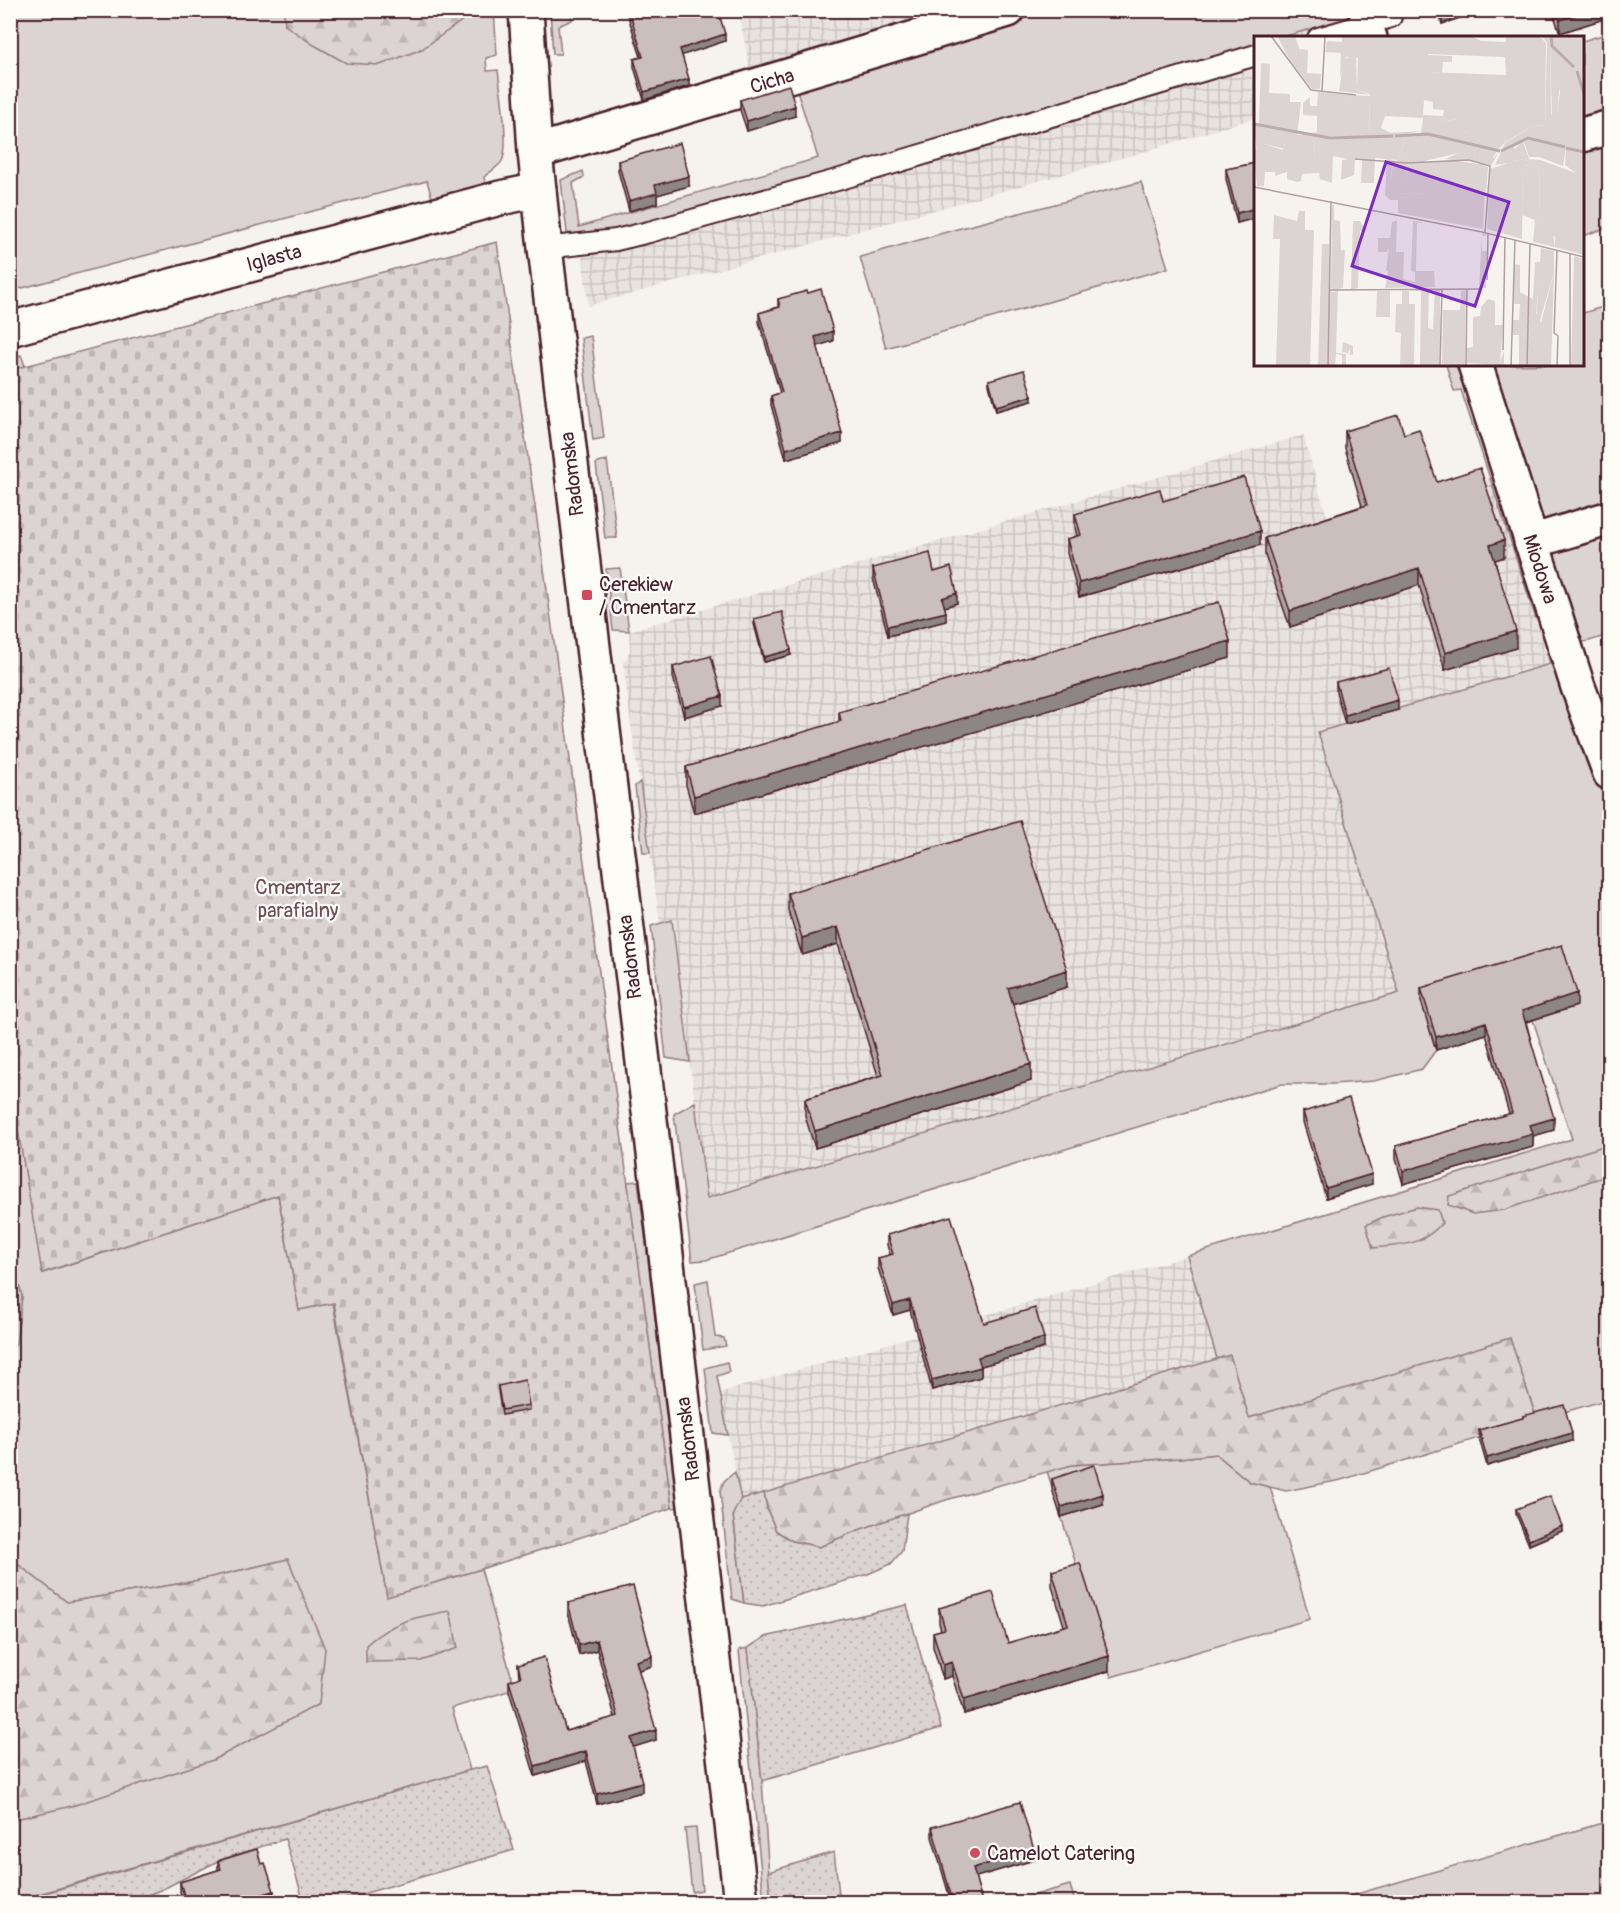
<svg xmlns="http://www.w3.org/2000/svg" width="1620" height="1913" font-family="Pangolin,sans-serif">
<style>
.industrial{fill:url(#industrial-grid)}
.grass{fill:#dcd4d2;stroke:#937a7e;stroke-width:1.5}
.forest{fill:url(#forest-firs);stroke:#937a7e;stroke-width:1.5}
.cemetery{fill:url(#cemetery-stones);stroke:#937a7e;stroke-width:1.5}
.garden{fill:url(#garden-dots);stroke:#937a7e;stroke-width:1.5}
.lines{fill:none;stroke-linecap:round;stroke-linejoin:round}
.lane-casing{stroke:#4a1f2b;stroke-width:24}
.street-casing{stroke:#4a1f2b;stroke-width:38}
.secondary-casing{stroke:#4a1f2b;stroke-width:38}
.lane{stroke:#fdfcf7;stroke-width:20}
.street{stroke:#fdfcf7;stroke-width:33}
.secondary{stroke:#fdfcf7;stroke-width:33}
.wall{fill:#afa4a3;stroke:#4a1f2b;stroke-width:1.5}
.shaded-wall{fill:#8e8685;stroke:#4a1f2b;stroke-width:1.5}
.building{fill:#cbbfbe;stroke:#4a1f2b;stroke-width:1.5}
.poi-dot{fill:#d1495b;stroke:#fdfcf7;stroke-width:2}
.labels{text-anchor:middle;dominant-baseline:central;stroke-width:4.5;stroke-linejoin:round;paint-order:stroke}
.street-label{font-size:20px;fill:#4a1f2b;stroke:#fdfcf7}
.poi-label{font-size:20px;fill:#4a1f2b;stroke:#fdfcf7;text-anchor:start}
.park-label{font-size:20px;fill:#6e4c55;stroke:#fdfcf7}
.inset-river{fill:none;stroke:#bbabac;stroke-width:3}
.inset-road{fill:none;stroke:#b19ea1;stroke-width:1.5}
.view{fill:#7b2cbf;fill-opacity:0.15;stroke:#7b2cbf;stroke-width:3}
.inset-edge{fill:none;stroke:#4a1f2b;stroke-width:3}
</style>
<defs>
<pattern id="industrial-grid" width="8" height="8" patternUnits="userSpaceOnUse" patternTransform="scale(1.5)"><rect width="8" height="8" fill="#e9e3e0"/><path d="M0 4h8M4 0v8" fill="none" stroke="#c9c2c0"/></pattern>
<pattern id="forest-firs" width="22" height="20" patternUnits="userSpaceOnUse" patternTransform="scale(1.5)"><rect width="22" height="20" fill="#dcd4d2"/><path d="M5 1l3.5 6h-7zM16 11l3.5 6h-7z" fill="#beb6b4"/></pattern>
<pattern id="cemetery-stones" width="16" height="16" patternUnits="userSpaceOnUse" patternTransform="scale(1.5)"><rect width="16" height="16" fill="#dcd4d2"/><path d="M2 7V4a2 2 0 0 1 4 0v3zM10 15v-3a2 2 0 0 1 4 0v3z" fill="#beb6b4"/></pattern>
<pattern id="garden-dots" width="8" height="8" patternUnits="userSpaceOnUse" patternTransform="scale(1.5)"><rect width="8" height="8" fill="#dcd4d2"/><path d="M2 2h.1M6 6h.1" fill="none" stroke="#beb6b4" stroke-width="1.8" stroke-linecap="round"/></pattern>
</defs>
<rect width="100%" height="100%" fill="#f6f3ef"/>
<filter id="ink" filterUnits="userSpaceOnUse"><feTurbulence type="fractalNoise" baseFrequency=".0167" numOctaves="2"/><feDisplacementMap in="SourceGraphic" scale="12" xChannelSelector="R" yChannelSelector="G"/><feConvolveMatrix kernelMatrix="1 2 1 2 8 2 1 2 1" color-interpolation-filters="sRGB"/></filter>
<g filter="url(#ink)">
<path class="industrial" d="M 738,10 L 947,10 L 947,11 L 750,70 Z
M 1345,11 L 1353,37 L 1256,38 L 1255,118 L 1133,155 L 588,306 L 579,227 Z
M 1303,435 L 1329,524 L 1490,477 L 1550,664 L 1319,732 L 1399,993 L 706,1198 L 673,920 L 660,924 L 632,732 L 623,663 L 630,651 L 629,631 Z
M 1187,1256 L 1217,1359 L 741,1499 L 719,1393 Z"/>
<path class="grass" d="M 1345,10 L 1348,19 L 1282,37 L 1256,38 L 1255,45 L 822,174 L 614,231 L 580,235 L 567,233 L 561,180 L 583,171 L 584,177 L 573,183 L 579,227 L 818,158 L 795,84 L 1037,11 Z
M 10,11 L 284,11 L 285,25 L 467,17 L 471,11 L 494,11 L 497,55 L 486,58 L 487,71 L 498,70 C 500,88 510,146 502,161 C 499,167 489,172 484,177 L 487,191 L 434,205 L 427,181 L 11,291 Z
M 550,11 L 571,11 L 572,20 L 558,26 L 561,54 L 553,54 Z
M 1609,33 L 1609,113 L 1582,121 L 1582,41 Z
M 1609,144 L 1609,227 L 1583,236 L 1583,152 Z
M 1141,182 L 1168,268 L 886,348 L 860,257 L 957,229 Z
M 1609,305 L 1609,504 L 1539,523 L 1485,365 L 1582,364 L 1583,313 Z
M 591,336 L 604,438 L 593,440 L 581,338 Z
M 21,355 L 25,366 L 11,370 L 11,358 Z
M 1446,365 L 1465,365 L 1546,614 L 1536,619 L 1461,390 L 1454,391 Z
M 607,460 L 617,538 L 605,538 L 596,464 Z
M 1609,528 L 1609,635 L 1589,641 L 1573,644 L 1554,571 L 1553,553 L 1562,543 Z
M 620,568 L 629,631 L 613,630 L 606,569 Z
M 1557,650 L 1609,799 L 1609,1399 L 1537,1420 L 1510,1339 L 1249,1418 L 1230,1356 L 1217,1359 L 1187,1256 L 1572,1139 L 1533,1020 L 1421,1001 L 1436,1050 L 1422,1069 L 1374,1081 L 1333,1084 L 1282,1084 L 1160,1120 L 706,1260 L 692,1261 L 674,1114 L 695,1102 L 707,1198 L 1399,993 L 1318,732 L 1550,664 L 1547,653 Z
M 640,782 L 650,853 L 643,853 L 635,786 Z
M 672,920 L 690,1062 L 666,1058 L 651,926 Z
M 10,1082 L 43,1273 L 278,1195 L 299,1309 L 333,1303 L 387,1596 L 481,1569 L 515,1689 L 452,1708 L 470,1770 L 11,1902 L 11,1820 L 14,1820 L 288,1560 L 190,1582 L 67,1602 L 11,1559 L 10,1349 L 16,1343 L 22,1296 L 11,1253 Z
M 638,1181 L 680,1507 L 672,1508 L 627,1182 Z
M 708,1280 L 715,1337 L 724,1338 L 726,1346 L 703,1350 L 695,1283 Z
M 727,1362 L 729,1372 L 717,1376 L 728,1435 L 713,1433 L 705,1368 Z
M 1216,1454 L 1250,1482 L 1270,1487 L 1310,1619 L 1111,1677 L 1047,1471 L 1072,1465 L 1179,1458 Z
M 735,1472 L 741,1499 L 733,1515 L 744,1603 L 732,1599 L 720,1491 L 724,1481 Z
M 748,1648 L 762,1781 L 771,1902 L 764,1902 L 739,1650 Z
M 1609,1821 L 1609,1902 L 1329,1902 Z
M 696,1828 L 702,1890 L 692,1892 L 685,1829 Z
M 1070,1885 L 1075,1902 L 1010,1902 Z"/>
<path class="forest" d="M 284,11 L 284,10 L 471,11 L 467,17 L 422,49 L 380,65 L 346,63 L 314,45 L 285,25 Z
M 1609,1144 L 1609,1175 L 1504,1210 L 1473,1214 L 1448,1205 L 1449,1196 Z
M 1417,1207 L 1438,1210 L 1442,1223 C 1422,1246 1402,1245 1373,1248 L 1366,1225 L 1383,1217 Z
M 11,1253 L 22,1296 L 16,1344 L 11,1349 Z
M 1510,1338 L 1537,1420 L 1341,1480 L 1286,1491 L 1250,1482 L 1216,1454 L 1179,1458 L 1072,1465 L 946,1500 L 856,1531 L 820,1547 L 792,1541 L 776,1531 L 767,1509 L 764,1493 L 1230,1355 L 1249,1418 Z
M 11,1559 L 67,1602 L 190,1582 L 288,1559 L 325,1649 L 319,1704 L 213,1760 L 72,1806 L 11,1820 Z
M 450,1611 L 458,1648 L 421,1661 L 366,1662 L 366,1645 C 393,1621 415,1617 450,1611 Z"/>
<path class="cemetery" d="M 497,242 L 546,583 L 672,1508 L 481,1569 L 387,1597 L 334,1303 L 299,1310 L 278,1195 L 42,1273 L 10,1082 L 10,370 Z"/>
<path class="garden" d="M 764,1493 L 767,1509 L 776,1531 L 792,1541 L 819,1547 L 856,1531 L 907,1513 L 902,1551 L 891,1564 L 868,1574 L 763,1606 L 744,1603 L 733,1514 L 741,1499 Z
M 907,1605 L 941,1728 L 762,1781 L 748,1648 L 765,1637 Z
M 487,1766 L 514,1850 L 335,1902 L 291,1902 L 303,1899 L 285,1839 L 220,1860 L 165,1888 L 131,1902 L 14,1902 L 470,1770 Z
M 834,1852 L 840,1902 L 771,1902 L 768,1872 Z"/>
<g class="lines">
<g class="lane-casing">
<path id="lane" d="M 1318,38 L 1391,17
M 545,248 L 616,240 L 649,232 L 837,180 L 1256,55"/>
</g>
<g class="street-casing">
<path id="street" d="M 1365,24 L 1370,38
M 1582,135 L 1610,127
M 535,152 L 1008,10
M 10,329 L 500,198 L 539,190
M 1475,364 L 1578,687 L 1610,773
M 1531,542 L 1610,518"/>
</g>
<g class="secondary-casing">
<path id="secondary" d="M 526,10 L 535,152 L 545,248 L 660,1203 L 741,1902"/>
</g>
<use href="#lane" class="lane"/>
<use href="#street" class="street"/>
<use href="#secondary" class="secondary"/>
</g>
<path class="wall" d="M 626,10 L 718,10 L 725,41 L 682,55 L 689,86 L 644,100 L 634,67 L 634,59 L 641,57 Z
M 1438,10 L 1483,10 L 1442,24 Z
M 1552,10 L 1610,10 L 1610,17 L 1560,33 Z
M 740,100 L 795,116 L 747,131 L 740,110 Z
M 618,161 L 689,186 L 657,195 L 657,203 L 629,211 L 618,171 Z
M 1256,163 L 1256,218 L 1237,223 L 1226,179 L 1226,169 Z
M 1610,235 L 1610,255 L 1607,246 L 1607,236 Z
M 808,293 L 833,341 L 817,346 L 842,443 L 786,459 L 771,405 L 771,396 L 780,393 L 759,322 L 759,313 L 778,307 L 778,299 Z
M 989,380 L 1032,401 L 996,411 L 989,385 Z
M 1345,431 L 1404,434 L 1437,482 L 1504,557 L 1495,560 L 1516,648 L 1445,670 L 1419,585 L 1290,627 L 1265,555 L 1265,538 L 1362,506 L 1345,448 Z
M 1163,501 L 1260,545 L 1079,597 L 1067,553 L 1067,539 L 1077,536 L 1075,527 L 1075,514 Z
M 873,568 L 934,572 L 957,603 L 944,607 L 946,621 L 888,636 L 873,578 Z
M 754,619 L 791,655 L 764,662 L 754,624 Z
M 1230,658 L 694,813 L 686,785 L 686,767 L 839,722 L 839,712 Z
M 673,667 L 722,706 L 684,717 L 673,677 Z
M 1336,682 L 1398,710 L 1345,724 L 1336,692 Z
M 788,893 L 1067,987 L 1012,1004 L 1031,1081 L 815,1148 L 805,1116 L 805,1099 L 878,1076 L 838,944 L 802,955 L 788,910 Z
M 1421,988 L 1577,1006 L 1526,1022 L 1554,1130 L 1533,1136 L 1533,1147 L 1403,1184 L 1396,1159 L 1396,1146 L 1509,1114 L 1486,1034 L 1436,1050 L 1421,1001 Z
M 1303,1112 L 1372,1184 L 1326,1198 L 1303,1122 Z
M 887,1235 L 984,1323 L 1044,1348 L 981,1366 L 981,1377 L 932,1390 L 910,1310 L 893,1315 L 878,1268 L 878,1258 L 890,1255 L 887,1245 Z
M 498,1386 L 529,1405 L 529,1410 L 502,1415 L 498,1391 Z
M 1523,1416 L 1572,1441 L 1487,1466 L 1479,1438 L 1479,1430 L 1523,1418 Z
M 1052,1479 L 1103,1504 L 1061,1517 L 1052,1489 Z
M 1516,1509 L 1562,1531 L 1529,1545 L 1516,1514 Z
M 1052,1571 L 1109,1671 L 964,1714 L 952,1676 L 943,1679 L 933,1647 L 933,1632 L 941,1630 L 939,1623 L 939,1608 L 1008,1643 L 1064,1626 L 1052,1586 Z
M 568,1603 L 652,1666 L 638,1670 L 656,1740 L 633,1747 L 642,1792 L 597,1804 L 586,1761 L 535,1776 L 509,1691 L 509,1681 L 519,1678 L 518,1665 L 566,1731 L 615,1717 L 597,1650 L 579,1655 L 568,1613 Z
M 932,1827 L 1034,1860 L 975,1877 L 982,1902 L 951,1902 L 932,1837 Z
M 218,1861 L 261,1864 L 274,1901 L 268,1902 L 183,1902 L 180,1892 L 180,1882 L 218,1870 Z"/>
<path class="shaded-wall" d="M 1446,10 L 1483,10 L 1442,24 L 1442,12 Z
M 1590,10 L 1610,10 L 1610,17 L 1560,33 L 1560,20 Z
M 725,34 L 725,41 L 680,56 L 680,49 Z
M 689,79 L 689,86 L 644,100 L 644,92 Z
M 795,106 L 795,116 L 747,131 L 747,121 Z
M 689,176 L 689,186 L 657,195 L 657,203 L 629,211 L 629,201 L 655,185 Z
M 1256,208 L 1256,218 L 1237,223 L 1237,213 Z
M 833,331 L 833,341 L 815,347 L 815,337 Z
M 1032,396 L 1032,401 L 996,411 L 996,406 Z
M 842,433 L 842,443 L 786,459 L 786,449 Z
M 1260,531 L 1260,545 L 1079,597 L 1079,583 Z
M 1504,540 L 1504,557 L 1490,562 L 1490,545 Z
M 1419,568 L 1419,585 L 1290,627 L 1290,611 Z
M 957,593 L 957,603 L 942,608 L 942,598 Z
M 946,612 L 946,621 L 888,636 L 888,626 Z
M 1516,631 L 1516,648 L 1445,670 L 1445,653 Z
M 1230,641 L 1230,658 L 694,813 L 694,796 Z
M 791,650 L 791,655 L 764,662 L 764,657 Z
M 722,696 L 722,706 L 684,717 L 684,707 Z
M 1398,700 L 1398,710 L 1345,724 L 1345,715 Z
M 838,927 L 838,944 L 802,955 L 802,938 Z
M 1067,970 L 1067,987 L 1008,1005 L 1008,988 Z
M 1577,993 L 1577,1006 L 1522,1023 L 1522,1011 Z
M 1486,1022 L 1486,1034 L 1436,1050 L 1436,1037 Z
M 1031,1064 L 1031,1081 L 815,1148 L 815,1131 Z
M 1554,1118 L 1554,1130 L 1533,1136 L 1533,1147 L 1403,1184 L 1403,1171 L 1530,1125 Z
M 1372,1174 L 1372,1184 L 1326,1198 L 1326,1188 Z
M 910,1300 L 910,1310 L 893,1315 L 893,1305 Z
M 1044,1338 L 1044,1348 L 978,1367 L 978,1357 Z
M 981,1367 L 981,1377 L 932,1390 L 932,1380 Z
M 1572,1433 L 1572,1441 L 1487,1466 L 1487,1458 Z
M 1103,1494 L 1103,1504 L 1061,1517 L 1061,1507 Z
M 1562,1526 L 1562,1531 L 1529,1545 L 1529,1540 Z
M 597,1640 L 597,1650 L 579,1655 L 579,1645 Z
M 652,1656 L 652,1666 L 636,1671 L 636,1661 Z
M 1109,1656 L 1109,1671 L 964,1714 L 964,1699 Z
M 952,1662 L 952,1676 L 943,1679 L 943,1665 Z
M 656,1730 L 656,1740 L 631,1748 L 631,1738 Z
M 586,1751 L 586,1761 L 535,1776 L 535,1766 Z
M 642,1782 L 642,1792 L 597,1804 L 597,1794 Z
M 1034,1850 L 1034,1860 L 973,1878 L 973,1868 Z
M 274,1891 L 274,1901 L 268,1902 L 235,1902 Z"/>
<path class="building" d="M 629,10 L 718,10 L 725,34 L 680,49 L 689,79 L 644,92 L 634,59 L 643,57 Z
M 1556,10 L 1590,10 L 1560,20 Z
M 789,85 L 795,106 L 747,121 L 740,100 Z
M 680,143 L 689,176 L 655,185 L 657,193 L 629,201 L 618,161 Z
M 1256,163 L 1256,208 L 1237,213 L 1226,169 Z
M 1610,235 L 1610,245 L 1607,236 Z
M 821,289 L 833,331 L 815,337 L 842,433 L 786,449 L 771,396 L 782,392 L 759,313 L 780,307 L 778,299 L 807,291 L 808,293 Z
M 1024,370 L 1032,396 L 996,406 L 989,380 Z
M 1398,415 L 1404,434 L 1419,429 L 1437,482 L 1480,468 L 1504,540 L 1490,545 L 1516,631 L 1445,653 L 1419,568 L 1290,611 L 1265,538 L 1367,505 L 1345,431 Z
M 1244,477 L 1260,531 L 1079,583 L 1067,539 L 1081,535 L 1075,514 L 1160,489 L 1163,501 Z
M 930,553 L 934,572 L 951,567 L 957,593 L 942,598 L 946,612 L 888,626 L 873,568 Z
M 1219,602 L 1230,641 L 694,796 L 686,767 L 841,721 L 839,712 Z
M 782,612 L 791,650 L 764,657 L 754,619 Z
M 711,656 L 722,696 L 684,707 L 673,667 Z
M 1389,668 L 1398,700 L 1345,715 L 1336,682 Z
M 1020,821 L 1067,970 L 1008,988 L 1031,1064 L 815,1131 L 805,1099 L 883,1075 L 838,927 L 802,938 L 788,893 Z
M 1562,945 L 1577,993 L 1522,1011 L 1554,1118 L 1530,1125 L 1533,1134 L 1403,1171 L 1396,1146 L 1512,1113 L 1486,1022 L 1436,1037 L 1421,988 Z
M 1349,1098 L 1372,1174 L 1326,1188 L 1303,1112 Z
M 951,1216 L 984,1323 L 1035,1308 L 1044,1338 L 978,1357 L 981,1367 L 932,1380 L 910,1300 L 893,1305 L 878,1258 L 893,1254 L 887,1235 Z
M 525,1380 L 529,1405 L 502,1410 L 498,1386 Z
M 1564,1405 L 1572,1433 L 1487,1458 L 1479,1430 L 1523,1418 L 1523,1416 Z
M 1094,1465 L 1103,1494 L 1061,1507 L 1052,1479 Z
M 1550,1496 L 1562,1526 L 1529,1540 L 1516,1509 Z
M 1080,1563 L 1109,1656 L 964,1699 L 952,1662 L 943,1665 L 933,1632 L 945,1629 L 939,1608 L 993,1592 L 1008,1643 L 1068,1625 L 1052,1571 Z
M 633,1586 L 652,1656 L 636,1661 L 656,1730 L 631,1738 L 642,1782 L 597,1794 L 586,1751 L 535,1766 L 509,1681 L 521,1677 L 518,1665 L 544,1657 L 566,1731 L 618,1716 L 597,1640 L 579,1645 L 568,1603 Z
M 1020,1802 L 1034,1850 L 973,1868 L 982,1902 L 953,1902 L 932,1827 Z
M 257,1849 L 261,1864 L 265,1863 L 274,1891 L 235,1902 L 186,1902 L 180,1882 L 221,1869 L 218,1861 Z"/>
</g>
<g class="poi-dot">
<rect x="581" y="589" width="12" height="12" rx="3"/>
<circle cx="975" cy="1853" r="6"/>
</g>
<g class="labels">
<g class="street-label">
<text transform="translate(772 81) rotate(-17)">Cicha</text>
<text transform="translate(274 258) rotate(-15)">Iglasta</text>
<text transform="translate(572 474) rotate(-97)">Radomska</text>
<text transform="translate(1540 569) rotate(72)">Miodowa</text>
<text transform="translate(630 957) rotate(-97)">Radomska</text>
<text transform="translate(688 1439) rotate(-97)">Radomska</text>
</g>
<g class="poi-label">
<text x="599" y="584">Cerekiew<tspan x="599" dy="23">/ Cmentarz</tspan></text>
<text x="987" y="1853">Camelot Catering</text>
</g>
<g class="park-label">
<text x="298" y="887">Cmentarz<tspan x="298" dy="23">parafialny</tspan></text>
</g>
</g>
<g transform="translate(1254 36)">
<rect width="330" height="330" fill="#f6f3ef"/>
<path d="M 288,0 L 330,0 L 330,219 L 301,211 L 301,201 L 285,187 L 286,124 L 322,137 L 311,129 L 312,111 L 309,130 L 285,121 L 275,121 L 270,106 L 260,111 L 260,125 L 274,122 L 276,126 L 276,130 L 269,129 L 268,203 L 233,193 L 236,133 L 254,127 L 241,129 L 251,107 L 280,89 L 291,90 L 293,7 ZM 296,13 L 301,18 L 306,56 L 303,76 L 297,79 ZM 46,13 L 54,14 L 53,37 L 67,38 L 66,53 L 58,53 L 36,24 L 47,17 ZM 102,19 L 103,54 L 116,59 L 85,55 L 90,23 ZM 174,19 L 198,20 L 198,26 L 189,26 L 188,37 L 172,36 ZM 7,27 L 16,28 L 15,57 L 36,58 L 36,66 L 47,66 L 43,99 L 60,124 L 61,101 L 91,102 L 96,59 L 116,60 L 115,98 L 168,95 L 153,98 L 144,124 L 121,122 L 120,147 L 107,147 L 108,124 L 101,124 L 100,139 L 87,144 L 88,124 L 94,123 L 79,120 L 78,147 L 66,143 L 65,137 L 48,138 L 47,145 L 43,146 L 33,143 L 33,136 L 21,140 L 21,136 L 11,136 L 10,150 L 3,150 L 0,114 L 11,108 L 29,114 L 31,108 L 17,105 L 17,91 L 5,88 ZM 203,83 L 208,94 L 225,103 L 219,122 L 240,122 L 246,114 L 237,130 L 191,123 L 205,117 L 208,108 L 171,98 L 189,86 ZM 133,123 L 143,125 L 138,129 L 137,143 L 149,152 L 151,137 L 164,132 L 174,136 L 171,126 L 215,124 L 234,131 L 232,160 L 231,151 L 172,142 L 172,159 L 145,157 L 144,164 L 136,164 L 131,159 ZM 78,169 L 80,169 L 80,184 L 86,185 L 87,214 L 91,214 L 89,252 L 80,254 L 77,252 ZM 45,175 L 51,175 L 51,194 L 60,194 L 56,330 L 22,330 L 26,203 L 19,203 L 20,179 L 43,185 ZM 99,185 L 106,185 L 112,195 L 106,195 L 104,252 L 97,254 ZM 159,185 L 170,187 L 163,187 L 162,235 L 180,235 L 181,251 L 131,252 L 138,216 L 150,216 L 149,243 L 161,246 L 161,236 L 157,235 ZM 228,197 L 232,198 L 232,200 L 228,199 L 228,215 L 233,215 L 232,252 L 225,252 ZM 124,202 L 139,202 L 133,216 L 124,216 ZM 68,208 L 75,208 L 77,256 L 84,255 L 82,317 L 96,318 L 96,312 L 94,317 L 88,316 L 89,306 L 99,310 L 99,319 L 92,318 L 92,330 L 88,330 L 88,319 L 82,318 L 81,330 L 64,330 ZM 320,220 L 330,223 L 330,330 L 317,330 ZM 281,226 L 287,226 L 282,277 L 287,287 L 300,237 L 297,330 L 265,330 L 265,299 L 259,299 L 259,284 L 265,284 L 266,268 L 260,268 L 260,228 L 266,229 L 266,256 L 279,263 ZM 175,253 L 174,292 L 179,293 L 181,253 L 186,254 L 186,330 L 166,330 L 167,255 L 156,255 ZM 212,254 L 211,330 L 188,328 L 189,274 L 206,274 L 207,255 ZM 123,255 L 136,255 L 136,281 L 122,281 ZM 148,255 L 155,255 L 155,268 L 161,268 L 160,330 L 146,330 L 147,297 L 141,296 L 142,268 L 148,268 ZM 234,263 L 241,265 L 241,289 L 249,289 L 246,327 L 250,315 L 250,328 L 256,330 L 213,327 L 213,312 L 219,311 L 219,281 L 226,280 L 227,271 Z" fill="#dcd4d2" fill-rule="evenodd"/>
<path d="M 23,0 L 41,0 L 47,17 L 45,29 L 36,24 ZM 88,0 L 217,0 L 227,5 L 252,6 L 252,0 L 285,0 L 292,7 L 291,90 L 280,89 L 250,107 L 235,126 L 219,122 L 225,103 L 208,94 L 203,83 L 189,86 L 188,96 L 172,98 L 208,108 L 205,117 L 171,125 L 176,140 L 164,133 L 156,133 L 151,137 L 149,152 L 142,152 L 137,143 L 139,126 L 144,124 L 153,98 L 167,97 L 169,82 L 131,80 L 127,92 L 139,98 L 115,98 L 116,58 L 103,54 L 104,22 L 92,21 L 86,42 L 87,17 L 71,16 L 73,5 L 88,6 ZM 174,18 L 251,21 L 252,39 L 173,36 ZM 170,64 L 179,66 L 179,73 L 190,74 L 189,80 L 169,79 ZM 296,13 L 301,18 L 306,46 L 303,76 L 298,81 ZM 64,56 L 96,59 L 94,100 L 61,101 L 60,124 L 43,122 L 43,99 L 63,96 L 63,80 L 49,79 L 49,67 L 56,61 L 56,70 L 63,70 ZM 0,87 L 20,92 L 17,104 L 30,106 L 31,113 L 11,108 L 10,115 L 3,118 ZM 269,106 L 275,123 L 286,124 L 285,187 L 298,192 L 301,211 L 279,206 L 281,184 L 268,179 L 269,129 L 276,130 L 276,126 L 274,122 L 260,125 L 259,114 ZM 143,184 L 142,216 L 138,217 L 137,235 L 132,235 L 138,186 ZM 287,212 L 300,215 L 300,237 L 285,287 L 282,287 ZM 226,281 L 240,289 L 240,312 L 225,312 Z" fill="#dcd4d2" fill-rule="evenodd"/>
<path d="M 172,142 L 231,151 L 229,193 L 144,177 L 144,157 L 172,159 Z" fill="#dcd4d2"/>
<path class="inset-river" d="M 297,0 L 298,10 L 320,31M 323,35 L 330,58M 0,88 L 76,102 L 139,100M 141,100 L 174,98 L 246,115M 312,112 L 330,116M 247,115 L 274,102 L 311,111"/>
<path class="inset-road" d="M 17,0 L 57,54 L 102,59M 68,55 L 71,0M 101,123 L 153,127 L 215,124 L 236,130 L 231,196M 0,151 L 228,196 L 330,221M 303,214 L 300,297 L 304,300 L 303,330M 233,244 L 234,197M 76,254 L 225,253M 249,314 L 251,201M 74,330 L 77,165M 186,330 L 188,253M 212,330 L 213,253M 257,330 L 261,204M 273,330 L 276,207M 316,330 L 316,218"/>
<path class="view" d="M 132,126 L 255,166 L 221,270 L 98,230 Z"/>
<rect width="330" height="330" class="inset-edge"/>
</g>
<rect width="1620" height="1913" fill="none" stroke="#fdfcf7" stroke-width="36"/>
<rect x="18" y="18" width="1584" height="1877" fill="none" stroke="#4a1f2b" stroke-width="2" filter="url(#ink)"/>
</svg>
